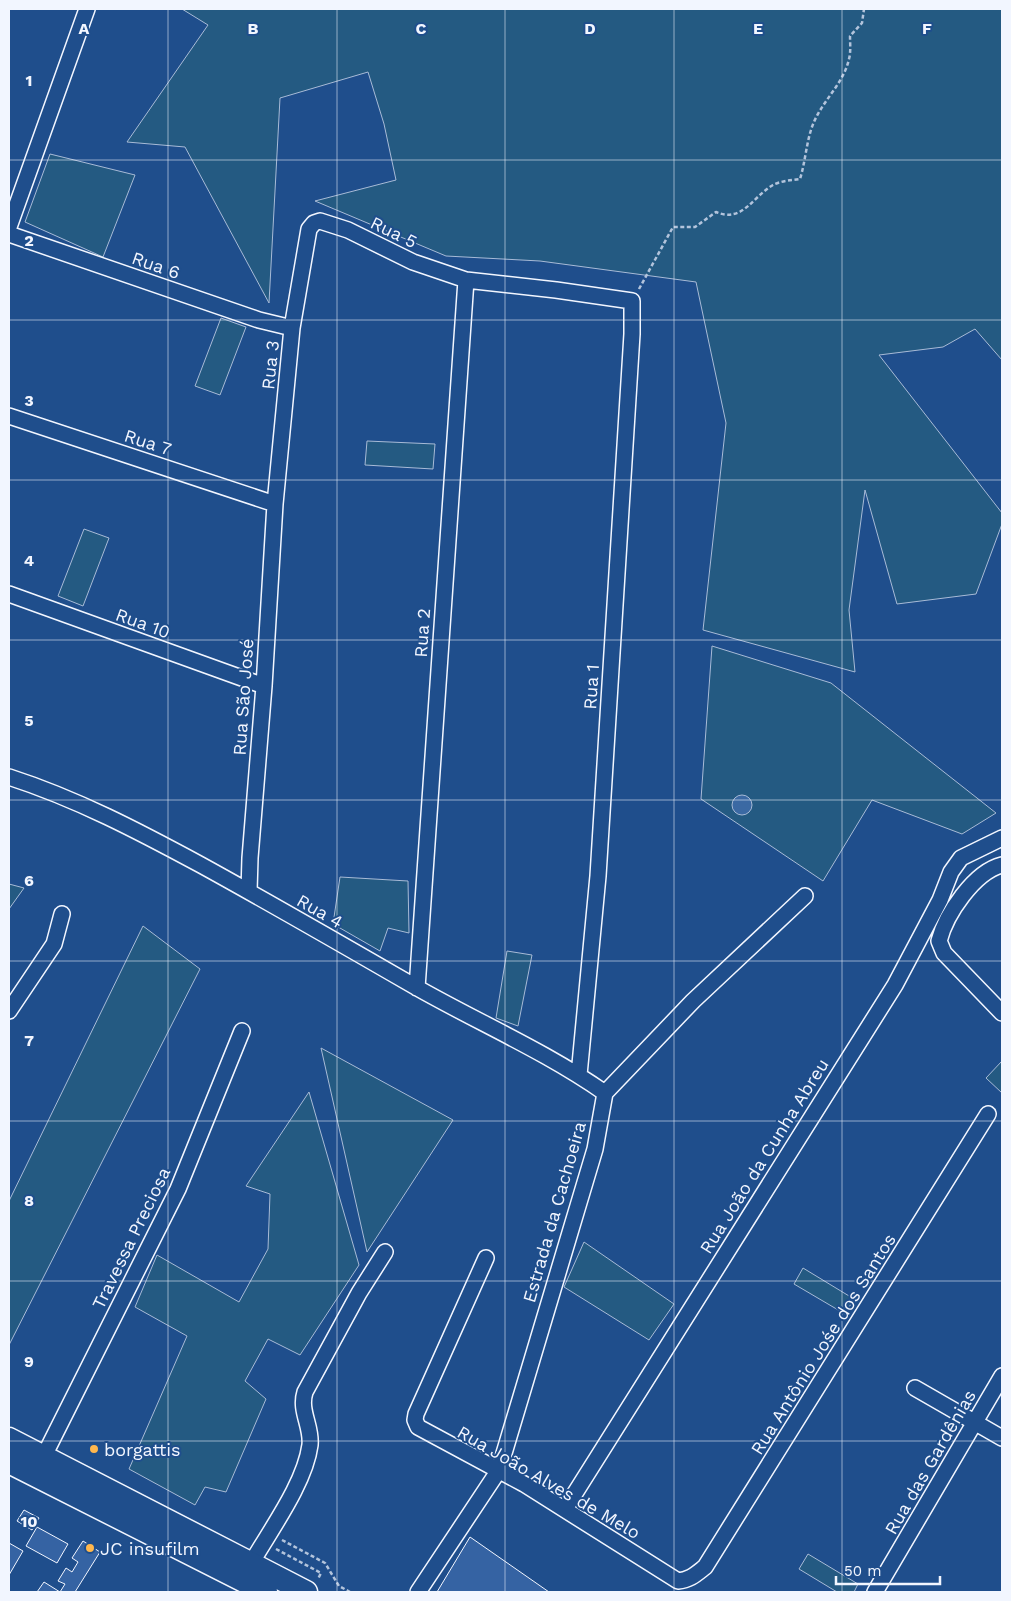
<svg xmlns="http://www.w3.org/2000/svg" width="1011" height="1601" font-family="'Work Sans',sans-serif">
<style>
.green{fill:#245a82;stroke:#a8bbd7}
.water{fill:#3b69a3;stroke:#a8bbd7}
.building{fill:#3563a3;stroke:#f2f6ff}
.lines{fill:none;stroke-linecap:round;stroke-linejoin:round}
.minor-casing{stroke:#f2f6ff;stroke-width:18}
.highway-casing{stroke:#f2f6ff;stroke-width:25}
.path{stroke:#b3c4dc;stroke-width:2.5;stroke-dasharray:4 2.5;stroke-linecap:butt}
.minor{stroke:#1f4e8c;stroke-width:15}
.highway{stroke:#1f4e8c;stroke-width:22}
.grid{fill:none;stroke:#f2f6ff;stroke-width:1;stroke-opacity:0.55}
.poi-dot{fill:#ffb74d;stroke:#1f4e8c;stroke-width:2}
.labels{text-anchor:middle;dominant-baseline:central;stroke-width:4;stroke-linejoin:round;paint-order:stroke}
.street-label{font-size:18px;fill:#f2f6ff;stroke:#1f4e8c}
.poi-label{font-size:18px;fill:#f2f6ff;stroke:#1f4e8c;text-anchor:start}
.grid-label{font-size:16px;text-anchor:middle;font-weight:bold;fill:#f2f6ff;stroke:#1f4e8c;stroke-width:4;stroke-linejoin:round;paint-order:stroke}
</style>
<rect width="100%" height="100%" fill="#1f4e8c"/>
<path class="green" d="M 182,9 L 1002,9 L 1002,360 L 975,329 L 943,347 L 879,355 L 1002,513 L 1002,524 L 976,594 L 897,604 L 865,490 L 849,610 L 855,672 L 703,630 L 726,423 L 696,282 L 540,261 L 446,256 L 315,201 L 396,180 L 384,124 L 368,72 L 280,98 L 269,303 L 185,147 L 127,142 L 208,25 Z
M 50,154 L 135,175 L 103,257 L 25,222 Z
M 221,318 L 246,327 L 220,395 L 195,386 Z
M 367,441 L 435,444 L 433,469 L 365,465 Z
M 84,529 L 109,538 L 83,606 L 58,596 Z
M 712,646 L 831,683 L 996,813 L 962,834 L 872,800 L 823,881 L 701,799 Z
M 340,877 L 408,881 L 409,933 L 388,928 L 380,951 L 333,924 Z
M 9,884 L 24,888 L 9,909 Z
M 143,926 L 200,969 L 9,1345 L 9,1201 Z
M 507,951 L 532,955 L 518,1026 L 496,1018 Z
M 321,1048 L 453,1120 L 367,1252 Z
M 1002,1061 L 1002,1093 L 986,1078 Z
M 309,1092 L 359,1265 L 300,1355 L 268,1339 L 245,1381 L 266,1399 L 226,1492 L 205,1487 L 195,1505 L 129,1469 L 187,1336 L 135,1307 L 157,1255 L 239,1302 L 268,1249 L 270,1194 L 246,1186 Z
M 584,1242 L 674,1304 L 649,1340 L 564,1287 Z
M 803,1268 L 854,1299 L 845,1314 L 794,1284 Z
M 808,1554 L 858,1584 L 854,1592 L 837,1592 L 799,1569 Z"/>
<path class="water" d="M732 805a10 10 0 1 1 20 0a10 10 0 1 1-20 0Z"/>
<path class="building" d="M 24,1510 L 39,1518 L 32,1530 L 17,1521 Z
M 37,1527 L 68,1544 L 57,1563 L 26,1546 Z
M 470,1537 L 549,1592 L 437,1592 Z
M 83,1541 L 100,1552 L 75,1592 L 60,1592 L 65,1584 L 58,1581 L 66,1568 L 72,1572 L 78,1562 L 72,1558 Z
M 9,1543 L 23,1551 L 9,1575 Z
M 44,1582 L 60,1592 L 37,1592 Z"/>
<g class="lines">
<g class="minor-casing">
<path id="minor" d="M 9,227 L 87,9
M 9,234 L 259,320 L 292,328
M 9,416 L 275,504
M 9,594 L 264,686
M 9,777 C 77,799 138,831 201,865 C 272,904 343,945 414,986 C 477,1022 545,1051 605,1093
M 1002,865 C 974,872 946,914 939,941 L 944,953 L 1002,1013
M 249,891 L 250,858 L 264,686 L 275,504 L 292,328 L 309,229 L 314,223 L 320,221 L 348,230 L 413,262 L 466,280 L 556,290 L 632,301 L 632,334 L 598,876 L 579,1075
M 417,988 L 466,280
M 9,1011 L 54,944 L 62,914
M 486,1258 L 416,1414 L 415,1420 L 418,1427 L 524,1484 L 678,1581 C 690,1580 696,1574 705,1567 L 988,1114
M 915,1388 L 1002,1438
M 44,1456 L 178,1189 L 242,1031
M 565,1509 L 895,985 L 940,900 L 951,872 L 961,858 L 1002,838
M 252,1562 C 271,1529 305,1483 310,1445 C 312,1426 299,1411 305,1392 L 359,1293 L 385,1252
M 418,1592 L 499,1470 L 595,1149 L 605,1093 L 693,1001 L 805,896
M 875,1592 L 1002,1376"/>
</g>
<g class="highway-casing">
<path id="highway" d="M 9,1439 L 306,1592
M 9,1462 L 266,1592"/>
</g>
<path class="path" d="M 639,289 L 673,227 L 695,227 L 716,212 C 743,223 752,197 773,185 C 780,181 792,180 800,179 C 805,163 806,146 811,130 C 819,103 843,86 849,59 C 851,52 850,43 850,36 L 862,23 L 864,9
M 282,1540 L 325,1563 L 339,1586 L 350,1592
M 276,1549 L 321,1573 L 318,1579"/>
<use href="#minor" class="minor"/>
<use href="#highway" class="highway"/>
</g>
<path class="grid" d="M 168,9 L 168,1592M 337,9 L 337,1592M 505,9 L 505,1592M 674,9 L 674,1592M 842,9 L 842,1592M 9,160 L 1002,160M 9,320 L 1002,320M 9,480 L 1002,480M 9,640 L 1002,640M 9,800 L 1002,800M 9,961 L 1002,961M 9,1121 L 1002,1121M 9,1281 L 1002,1281M 9,1441 L 1002,1441"/>
<g class="poi-dot">
<circle cx="94" cy="1449" r="5"/>
<circle cx="90" cy="1548" r="5"/>
</g>
<g class="labels">
<g class="street-label">
<text transform="translate(394 232) rotate(26)">Rua 5</text>
<text transform="translate(156 265) rotate(19)">Rua 6</text>
<text transform="translate(270 365) rotate(-84)">Rua 3</text>
<text transform="translate(148 442) rotate(18)">Rua 7</text>
<text transform="translate(143 623) rotate(20)">Rua 10</text>
<text transform="translate(422 633) rotate(-86)">Rua 2</text>
<text transform="translate(591 687) rotate(-86)">Rua 1</text>
<text transform="translate(243 697) rotate(-86)">Rua São José</text>
<text transform="translate(320 911) rotate(30)">Rua 4</text>
<text transform="translate(764 1156) rotate(-58)">Rua João da Cunha Abreu</text>
<text transform="translate(554 1212) rotate(-74)">Estrada da Cachoeira</text>
<text transform="translate(131 1238) rotate(-64)">Travessa Preciosa</text>
<text transform="translate(823 1344) rotate(-58)">Rua Antônio Jośe dos Santos</text>
<text transform="translate(930 1462) rotate(-60)">Rua das Gardênias</text>
<text transform="translate(549 1482) rotate(30)">Rua João Alves de Melo</text>
</g>
<g class="poi-label">
<text x="104" y="1449">borgattis</text>
<text x="100" y="1548">JC insufilm</text>
</g>
</g>
<g class="grid-label">
<text x="84" y="34">A</text>
<text x="253" y="34">B</text>
<text x="421" y="34">C</text>
<text x="590" y="34">D</text>
<text x="758" y="34">E</text>
<text x="927" y="34">F</text>
<text x="29" y="86">1</text>
<text x="29" y="246">2</text>
<text x="29" y="406">3</text>
<text x="29" y="566">4</text>
<text x="29" y="726">5</text>
<text x="29" y="886">6</text>
<text x="29" y="1046">7</text>
<text x="29" y="1206">8</text>
<text x="29" y="1367">9</text>
<text x="29" y="1527">10</text>
</g>
<rect width="1011" height="1601" fill="none" stroke="#f2f6ff" stroke-width="20"/>
<path d="M836 1576v8h104v-8" fill="none" stroke="#f2f6ff" stroke-width="2.5"/>
<text x="844" y="1576" font-size="15" fill="#f2f6ff" stroke="#1f4e8c" stroke-width="4" paint-order="stroke">50 m</text>
</svg>
